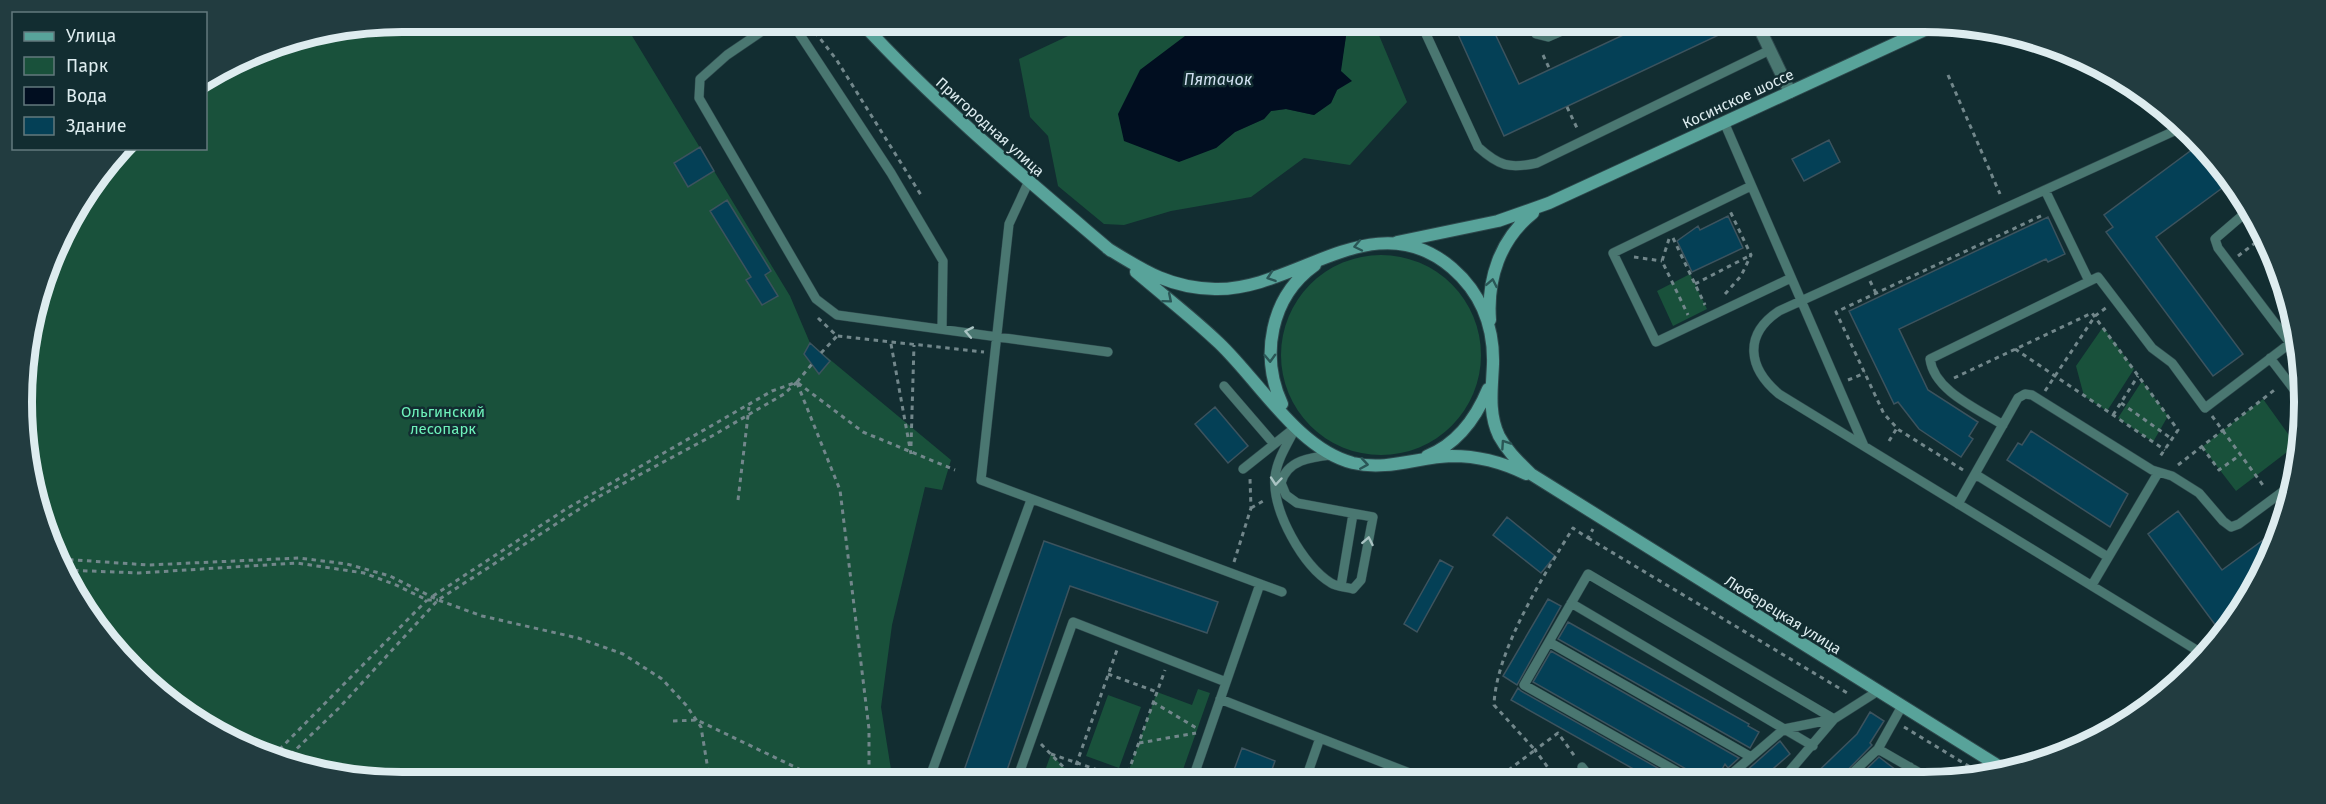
<svg xmlns="http://www.w3.org/2000/svg" width="2326" height="804" font-family="'Fira Sans',sans-serif">
<style>
.green{fill:#19513b}
.water{fill:#010e20}
.building{fill:#044056;stroke:#3c535e;stroke-width:1.5}
.lines{fill:none;stroke-linecap:round;stroke-linejoin:round}
.lane-casing{stroke:#2e484c;stroke-width:10}
.street-casing{stroke:#2e484c;stroke-width:14}
.secondary-casing{stroke:#2e484c;stroke-width:14}
.path{stroke:#72878b;stroke-width:3;stroke-dasharray:4.5 4.5;stroke-linecap:butt}
.lane{stroke:#4a7771;stroke-width:9}
.street{stroke:#4a7771;stroke-width:12}
.secondary{stroke:#58a39a;stroke-width:12}
.oneway{stroke:#2a5656}
.oneway2{stroke:#aac3c3}
.labels{text-anchor:middle;dominant-baseline:central;stroke-width:5;stroke-linejoin:round;paint-order:stroke}
.street-label{font-size:15px;fill:#ddecef;stroke:#122d31}
.park-label{font-size:15px;fill:#6ef2bb;stroke:#122d31}
.water-label{font-size:16px;font-style:italic;fill:#d0dff0;stroke:#122d31}
.rim{fill:none;stroke:#ddecef;stroke-width:8}
</style>
<rect width="100%" height="100%" fill="#122d31"/>
<path class="green" d="M 402,21 L 623,21 L 790,296 L 810,343 L 951,460 L 942,490 L 925,487 L 892,625 L 881,707 L 893,782 L 402,783 L 304,770 L 190,719 L 85,614 L 34,500 L 24,353 L 60,233 L 125,149 L 206,148 L 206,82 L 257,50 Z
M 1100,21 L 1205,21 L 1140,70 L 1216,148 L 1235,132 L 1264,119 L 1271,111 L 1286,109 L 1314,115 L 1331,103 L 1337,90 L 1346,36 L 1336,21 L 1373,21 L 1407,102 L 1350,165 L 1304,158 L 1251,197 L 1171,211 L 1124,225 L 1104,224 L 1058,186 L 1048,136 L 1030,117 L 1019,59 Z
M1281 355a100 100 0 1 1 200 0a100 100 0 1 1-200 0Z
M 1690,274 L 1707,309 L 1673,326 L 1657,291 Z
M 2103,327 L 2134,369 L 2107,411 L 2084,396 L 2076,366 Z
M 2142,381 L 2168,416 L 2153,442 L 2118,418 Z
M 2263,399 L 2296,445 L 2236,491 L 2202,447 Z
M 1198,689 L 1210,693 L 1179,781 L 1125,781 L 1157,692 L 1192,705 Z
M 1108,695 L 1141,707 L 1119,768 L 1086,756 Z
M 1051,754 L 1078,782 L 1041,782 Z"/>
<path class="water" d="M 1205,21 L 1336,21 L 1346,36 L 1341,71 L 1352,81 L 1337,90 L 1331,103 L 1314,115 L 1286,109 L 1271,111 L 1264,119 L 1235,132 L 1216,148 L 1179,162 L 1124,141 L 1118,114 L 1140,70 Z"/>
<path class="building" d="M 1452,21 L 1489,21 L 1519,84 L 1653,21 L 1715,21 L 1721,34 L 1504,136 Z
M 1829,140 L 1840,162 L 1804,181 L 1792,159 Z
M 2197,146 L 2229,183 L 2156,237 L 2243,354 L 2213,376 L 2106,232 L 2113,227 L 2104,215 Z
M 700,147 L 714,171 L 688,187 L 674,163 Z
M 727,200 L 771,271 L 765,275 L 778,296 L 762,305 L 746,280 L 751,277 L 710,211 Z
M 1728,216 L 1743,248 L 1692,272 L 1677,241 L 1698,226 L 1700,230 Z
M 2048,217 L 2065,254 L 2048,262 L 2046,259 L 1899,329 L 1928,390 L 1978,422 L 1969,436 L 1973,439 L 1961,457 L 1919,429 L 1898,402 L 1894,404 L 1849,311 Z
M 810,343 L 830,361 L 819,374 L 804,354 Z
M 1215,407 L 1248,446 L 1228,463 L 1195,424 Z
M 2031,431 L 2128,494 L 2110,527 L 2007,460 L 2018,443 L 2022,445 Z
M 2178,511 L 2222,570 L 2281,527 L 2254,593 L 2242,607 L 2216,626 L 2148,534 Z
M 1507,517 L 1555,556 L 1541,573 L 1493,535 Z
M 1044,541 L 1218,602 L 1207,633 L 1070,586 L 1003,782 L 960,782 Z
M 1440,560 L 1453,567 L 1417,632 L 1404,624 Z
M 1548,599 L 1561,606 L 1517,685 L 1503,676 Z
M 1568,622 L 1749,724 L 1748,726 L 1759,732 L 1750,748 L 1558,639 Z
M 1551,651 L 1739,758 L 1728,768 L 1725,764 L 1716,780 L 1699,780 L 1695,774 L 1533,682 Z
M 1518,688 L 1521,691 L 1679,780 L 1653,780 L 1511,700 Z
M 1870,712 L 1884,721 L 1870,743 L 1872,745 L 1838,780 L 1809,780 L 1857,734 Z
M 1780,741 L 1790,754 L 1760,780 L 1736,780 Z
M 1242,748 L 1275,761 L 1268,781 L 1230,781 Z
M 1879,757 L 1896,770 L 1885,780 L 1855,780 Z"/>
<g class="lines">
<g class="lane-casing">
<path id="lane" d="M 777,21 L 727,55 L 700,79 L 699,98 L 816,299 L 837,315 L 1108,352
M 791,21 L 891,173 L 943,261 L 942,328
M 1420,21 L 1478,147 C 1499,166 1509,169 1537,163 L 1770,50
M 1530,21 L 1536,34 L 1548,37 L 1585,21
M 1724,122 L 1864,446
M 2181,128 L 1779,311 C 1743,335 1748,368 1779,394 L 2203,654
M 1028,183 L 1009,224 L 981,480 L 1282,592
M 1751,186 L 1613,253 L 1656,342 L 1791,278
M 2045,190 L 2089,281
M 2251,208 L 2215,239 L 2218,248 L 2290,343
M 2270,358 L 2299,396
M 1224,386 L 1274,444
M 2003,425 C 1978,409 1934,391 1930,359 L 2098,277 L 2152,348 L 2172,363 L 2205,408 L 2297,338
M 1296,427 C 1288,443 1277,459 1275,477 C 1272,511 1303,566 1331,583 C 1337,587 1347,587 1353,589 L 1361,580 L 1373,517 L 1297,503 L 1286,495 L 1281,483 C 1287,460 1311,457 1332,455
M 1243,469 L 1292,430
M 1975,474 L 2108,557
M 1958,504 L 2018,398 L 2025,394 L 2032,395 L 2152,470 L 2172,476 L 2199,493 L 2223,521 L 2231,527 L 2239,524 L 2293,484
M 2092,585 L 2158,473
M 1341,586 L 1353,514
M 1571,603 L 1813,746
M 1549,642 L 1751,757
M 1220,699 L 1430,781
M 1878,749 L 1932,780
M 1582,767 L 1592,780
M 1729,776 L 1784,729 L 1834,719
M 1692,780 L 1524,685 L 1588,574 L 1834,719
M 1782,780 L 1834,719 L 1878,691
M 1845,780 L 1878,749 L 1902,706
M 1897,780 L 1910,767
M 1192,781 L 1260,584
M 1305,781 L 1320,738
M 928,782 L 1031,500
M 1016,782 L 1073,622 L 1226,682"/>
</g>
<g class="street-casing">
<path id="street" d="M 1756,21 L 1790,92"/>
</g>
<g class="secondary-casing">
<path id="secondary" d="M 860,21 C 938,106 1024,177 1111,251
M 1397,242 L 1498,221 L 1549,203 L 1940,23
M 1107,248 C 1144,271 1170,288 1215,289 C 1296,291 1374,201 1452,268 C 1481,293 1494,327 1493,364 C 1492,389 1488,413 1499,436 C 1507,451 1519,462 1531,474 L 2005,770
M 1136,272 C 1164,296 1193,318 1219,343 C 1259,381 1298,449 1353,463 C 1388,471 1418,457 1452,456 C 1477,456 1504,463 1526,474
M 1490,320 C 1487,279 1500,239 1533,213
M 1282,404 C 1260,356 1270,297 1315,265
M 1427,456 C 1457,444 1476,418 1488,389"/>
</g>
<path class="path" d="M 815,32 L 836,59 L 921,195
M 1543,55 L 1550,70
M 1948,75 L 2000,194
M 1567,107 L 1577,128
M 1673,238 L 1705,305
M 1669,239 L 1662,261 L 1688,315
M 2238,256 L 2263,237
M 1634,257 L 1662,261
M 1870,281 L 1876,293
M 1695,284 L 1749,256
M 1725,294 L 1741,276 L 1751,255 L 1729,209
M 818,318 L 837,336 L 984,352
M 891,344 L 911,454
M 2015,349 L 2165,450
M 821,353 L 837,336
M 1954,378 L 2092,313 L 2178,430 L 2159,458
M 1848,380 L 1865,373
M 797,383 L 840,490 L 869,729 L 869,782
M 798,383 L 863,432 L 955,470
M 2045,391 L 2095,316 L 2107,307
M 2121,403 L 2172,439
M 2113,415 L 2138,376
M 2212,416 L 2265,488
M 1889,441 L 1897,428
M 911,446 L 914,345
M 2202,447 L 2219,470 L 2240,455
M 2178,465 L 2277,388
M 1963,470 L 1899,430 L 1884,414 L 1836,312 L 2045,214
M 738,500 L 749,407
M 1251,508 L 1265,500
M 1588,538 L 1849,694
M 60,559 L 149,565 L 299,558 L 347,564 L 390,576 L 438,600 L 482,616 L 578,638 L 623,654 L 662,679 L 686,705 L 701,727 L 710,782
M 1234,562 L 1251,508 L 1250,479
M 65,570 L 139,573 L 297,563 L 364,573 L 396,585 L 427,600 L 438,600
M 433,596 L 566,509 L 772,391 L 797,382 L 812,364
M 1108,674 L 1157,692
M 1153,702 L 1198,729
M 673,721 L 697,720 L 826,782
M 1904,727 L 1985,776
M 1139,743 L 1196,733
M 1041,744 L 1078,782
M 1051,754 L 1130,781
M 273,756 L 427,600
M 284,761 L 339,708 L 438,600 L 598,497 L 712,436 L 784,394 L 797,382
M 1125,781 L 1165,670
M 1494,781 L 1535,750 L 1494,705 C 1496,650 1544,575 1573,528 L 1588,538 L 1593,529
M 1558,781 L 1535,750 L 1558,733 L 1576,758
M 1070,782 L 1117,650"/>
<use href="#lane" class="lane"/>
<use href="#street" class="street"/>
<use href="#secondary" class="secondary"/>
</g>
<defs><path id="oneway-chevron" d="M-2-3.5L2.5 0L-2 3.5" fill="none" stroke-width="1.6" stroke-linecap="round" stroke-linejoin="round" transform="scale(1.5)"/></defs>
<g class="oneway">
<use href="#oneway-chevron" transform="translate(1358 246) rotate(168)"/>
<use href="#oneway-chevron" transform="translate(1271 277) rotate(161)"/>
<use href="#oneway-chevron" transform="translate(1492 283) rotate(-79)"/>
<use href="#oneway-chevron" transform="translate(1168 299) rotate(40)"/>
<use href="#oneway-chevron" transform="translate(1270 358) rotate(88)"/>
<use href="#oneway-chevron" transform="translate(1505 444) rotate(-124)"/>
<use href="#oneway-chevron" transform="translate(1364 464) rotate(9)"/>
</g>
<g class="oneway2">
<use href="#oneway-chevron" transform="translate(969 332) rotate(-169)"/>
<use href="#oneway-chevron" transform="translate(1276 481) rotate(95)"/>
<use href="#oneway-chevron" transform="translate(1368 541) rotate(-79)"/>
</g>
<g class="labels">
<g class="street-label">
<text transform="translate(1738 99) rotate(-25)">Косинское шоссе</text>
<text transform="translate(990 127) rotate(42)">Пригородная улица</text>
<text transform="translate(1783 615) rotate(32)">Люберецкая улица</text>
</g>
<g class="park-label">
<text x="443" y="412">Ольгинский<tspan x="443" dy="17">лесопарк</tspan></text>
</g>
<g class="water-label">
<text x="1218" y="79">Пятачок</text>
</g>
</g>
<path d="M0 0H2326V804H0ZM402 32H1924A370 370 0 0 1 2294 402V402A370 370 0 0 1 1924 772H402A370 370 0 0 1 32 402V402A370 370 0 0 1 402 32Z" fill="#223c40" fill-rule="evenodd"/>
<path class="rim" d="M402 32H1924A370 370 0 0 1 2294 402V402A370 370 0 0 1 1924 772H402A370 370 0 0 1 32 402V402A370 370 0 0 1 402 32Z"/>
<rect x="12" y="12" width="195" height="138" fill="#122d31" stroke="#63797d" stroke-width="1.5"/>
<rect x="24" y="32" width="30" height="9" fill="#58a39a" stroke="#63797d" stroke-width="1.5"/>
<text x="66" y="42" font-size="18" fill="#ddecef">Улица</text>
<rect x="24" y="57" width="30" height="18" fill="#19513b" stroke="#63797d" stroke-width="1.5"/>
<text x="66" y="72" font-size="18" fill="#ddecef">Парк</text>
<rect x="24" y="87" width="30" height="18" fill="#010e20" stroke="#63797d" stroke-width="1.5"/>
<text x="66" y="102" font-size="18" fill="#ddecef">Вода</text>
<rect x="24" y="117" width="30" height="18" fill="#044056" stroke="#63797d" stroke-width="1.5"/>
<text x="66" y="132" font-size="18" fill="#ddecef">Здание</text>
</svg>
